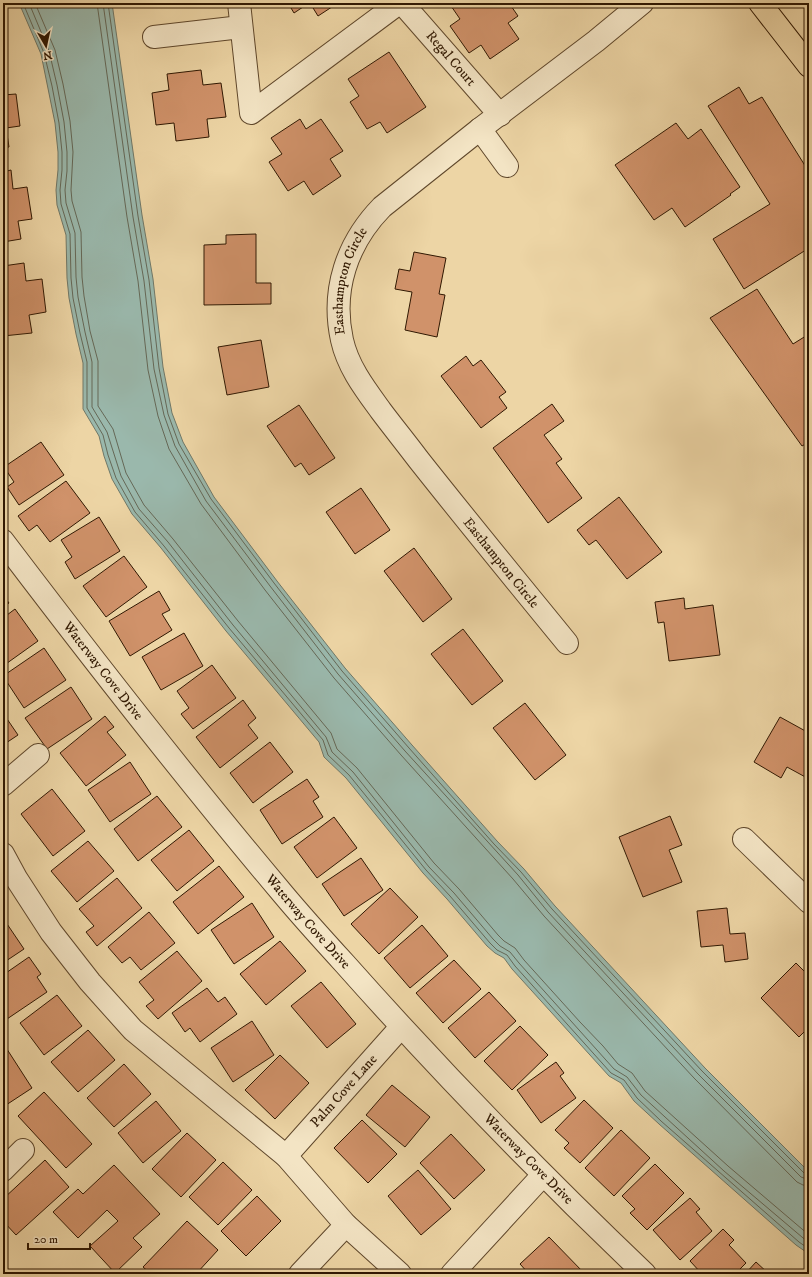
<svg xmlns="http://www.w3.org/2000/svg" width="812" height="1277" font-family="'IM FELL DW Pica',serif">
<style>
.water{fill:#9ab8ac;stroke:#707868}
.lines{fill:none;stroke-linecap:round;stroke-linejoin:round}
.shore{stroke:#656857;stroke-width:1}
.building{fill:#d0926a;stroke:#301802}
.minor-casing{stroke:#5f472b;stroke-width:24}
.major-casing{stroke:#301802;stroke-width:24}
.minor{stroke:#f3e4c4;stroke-width:22}
.major{stroke:#edd5a5;stroke-width:22}
.labels{text-anchor:middle;dominant-baseline:central;stroke-width:3;stroke-linejoin:round;paint-order:stroke}
.street-label{font-size:14px;fill:#301802;stroke:#f3e4c4}
</style>
<rect width="100%" height="100%" fill="#edd5a5"/>
<filter id="stains"><feTurbulence type="fractalNoise" baseFrequency=".005" numOctaves="4"/><feColorMatrix values="0 0 0 0 .2 0 0 0 0 .09 0 0 0 0 .02 0 0 0 .5 -.17"/></filter>
<radialGradient id="worn" r=".72"><stop offset=".6" stop-color="#630" stop-opacity="0"/><stop offset="1" stop-color="#630" stop-opacity=".3"/></radialGradient>
<path class="water" d="M 19,3 L 112,3 L 142,215 L 153,279 L 163,367 L 172,413 L 183,442 L 214,497 L 277,581 L 345,668 L 412,745 L 497,841 L 524,869 L 555,906 L 705,1068 L 809,1172 L 809,1254 L 796,1245 L 659,1124 L 634,1101 L 621,1083 L 609,1076 L 512,969 L 504,958 L 495,953 L 487,946 L 447,899 L 423,873 L 346,778 L 324,757 L 319,742 L 226,631 L 161,548 L 132,514 L 112,479 L 104,456 L 99,436 L 83,409 L 83,363 L 76,334 L 69,298 L 67,278 L 66,235 L 57,205 L 56,190 L 58,170 L 58,152 L 55,123 L 41,54 Z"/>
<g class="lines">
<path class="shore" d="M 23,3 L 44,53 L 52,86 L 59,123 L 62,152 L 62,170 L 60,190 L 61,204 L 70,234 L 71,278 L 73,298 L 80,333 L 87,362 L 87,408 L 103,435 L 108,455 L 116,478 L 135,512 L 164,546 L 229,628 L 323,740 L 328,755 L 349,775 L 426,870 L 450,896 L 490,943 L 497,950 L 507,955 L 515,966 L 611,1073 L 624,1080 L 637,1098 L 661,1121 L 799,1242 L 809,1249
M 29,3 L 49,51 L 57,85 L 64,122 L 67,152 L 67,171 L 65,190 L 66,203 L 75,233 L 76,277 L 78,297 L 85,332 L 92,362 L 92,407 L 107,432 L 121,476 L 139,509 L 168,542 L 233,625 L 326,737 L 332,752 L 353,772 L 429,867 L 454,893 L 493,939 L 500,946 L 510,952 L 519,963 L 614,1069 L 627,1077 L 641,1095 L 724,1171 L 809,1243
M 35,3 L 55,50 L 63,84 L 70,121 L 73,152 L 71,190 L 72,201 L 81,232 L 82,277 L 84,296 L 90,331 L 98,361 L 98,406 L 113,429 L 126,473 L 144,505 L 173,539 L 238,621 L 331,733 L 337,749 L 357,768 L 434,863 L 459,889 L 498,935 L 504,941 L 515,948 L 524,960 L 580,1022 L 603,1046 L 618,1064 L 632,1073 L 645,1091 L 728,1166 L 809,1235
M 97,3 L 127,217 L 138,281 L 148,370 L 158,416 L 169,449 L 201,504 L 265,590 L 334,678 L 401,755 L 513,879 L 544,916 L 694,1078 L 797,1182 L 803,1185 L 809,1186
M 103,3 L 133,217 L 144,281 L 154,369 L 164,415 L 175,446 L 206,501 L 270,586 L 338,674 L 405,751 L 518,875 L 548,912 L 698,1074 L 801,1177 L 809,1180
M 108,3 L 138,216 L 149,280 L 159,368 L 168,414 L 179,444 L 211,499 L 274,583 L 342,671 L 409,748 L 494,844 L 521,872 L 552,909 L 702,1071 L 804,1173 L 809,1175"/>
</g>
<path class="building" d="M 288,3 L 309,3 L 294,13 Z
M 310,3 L 338,3 L 318,16 Z
M 449,3 L 509,3 L 518,16 L 508,23 L 519,39 L 490,59 L 481,45 L 469,53 L 450,26 L 460,19 Z
M 389,52 L 426,107 L 387,133 L 380,122 L 367,129 L 350,102 L 359,96 L 348,79 Z
M 201,70 L 203,85 L 221,83 L 226,117 L 207,119 L 209,137 L 176,141 L 174,123 L 156,125 L 152,93 L 169,90 L 167,74 Z
M 739,87 L 749,104 L 762,97 L 809,172 L 809,248 L 744,289 L 713,239 L 770,204 L 708,106 Z
M 16,94 L 20,126 L 6,128 L 9,147 L 3,148 L 3,95 Z
M 300,119 L 306,129 L 321,119 L 343,151 L 330,159 L 341,176 L 313,195 L 304,181 L 288,191 L 269,162 L 282,154 L 271,138 Z
M 676,123 L 688,139 L 701,129 L 740,187 L 730,194 L 731,195 L 685,227 L 672,208 L 654,220 L 615,165 Z
M 11,170 L 13,189 L 27,187 L 32,219 L 18,221 L 21,239 L 3,242 L 3,172 Z
M 256,234 L 256,283 L 271,283 L 271,304 L 204,305 L 204,245 L 226,244 L 226,235 Z
M 414,252 L 446,258 L 439,294 L 445,295 L 437,337 L 405,330 L 412,292 L 395,289 L 399,269 L 410,271 Z
M 24,263 L 26,281 L 42,279 L 46,312 L 29,315 L 32,333 L 3,336 L 3,266 Z
M 757,289 L 793,344 L 809,334 L 809,442 L 802,446 L 710,318 Z
M 261,340 L 269,387 L 227,395 L 218,347 Z
M 466,356 L 473,366 L 481,360 L 506,392 L 499,397 L 507,408 L 481,428 L 441,376 Z
M 552,404 L 564,421 L 544,435 L 562,459 L 556,463 L 582,498 L 548,523 L 493,448 Z
M 299,405 L 335,458 L 309,475 L 301,463 L 295,467 L 267,426 Z
M 41,442 L 64,475 L 19,505 L 7,487 L 14,482 L 4,467 Z
M 66,481 L 90,513 L 50,542 L 37,525 L 29,531 L 18,516 Z
M 361,488 L 390,530 L 355,554 L 326,512 Z
M 619,497 L 662,552 L 627,579 L 596,540 L 589,545 L 577,530 Z
M 99,517 L 120,551 L 75,579 L 65,562 L 72,557 L 61,540 Z
M 414,548 L 452,599 L 423,622 L 384,571 Z
M 124,556 L 147,587 L 106,617 L 83,586 Z
M 159,591 L 170,610 L 162,614 L 172,630 L 130,656 L 109,621 Z
M 3,595 L 9,603 L 3,607 Z
M 684,598 L 685,609 L 713,605 L 720,655 L 669,661 L 664,622 L 658,623 L 655,602 Z
M 15,609 L 38,641 L 3,666 L 3,618 Z
M 463,629 L 503,681 L 472,705 L 431,654 Z
M 184,633 L 203,666 L 161,690 L 142,657 Z
M 44,648 L 66,680 L 24,708 L 3,676 Z
M 212,665 L 236,698 L 193,729 L 181,714 L 189,708 L 177,691 Z
M 71,687 L 92,719 L 47,749 L 25,718 Z
M 243,700 L 256,718 L 248,725 L 258,738 L 220,768 L 196,737 Z
M 525,703 L 566,755 L 535,780 L 493,728 Z
M 3,713 L 18,735 L 3,745 Z
M 105,716 L 114,727 L 107,732 L 126,755 L 86,786 L 60,753 Z
M 780,717 L 809,733 L 809,779 L 787,767 L 781,778 L 754,762 Z
M 270,742 L 293,772 L 253,803 L 230,773 Z
M 130,762 L 151,794 L 110,822 L 88,790 Z
M 307,779 L 319,797 L 313,801 L 323,817 L 282,844 L 260,810 Z
M 52,789 L 85,831 L 53,856 L 21,814 Z
M 157,796 L 182,827 L 138,861 L 114,829 Z
M 670,816 L 682,845 L 669,850 L 682,882 L 643,897 L 619,837 Z
M 334,817 L 357,848 L 317,878 L 294,847 Z
M 189,830 L 214,861 L 177,891 L 151,860 Z
M 88,841 L 114,871 L 77,902 L 51,871 Z
M 361,858 L 383,890 L 344,916 L 322,884 Z
M 219,866 L 244,897 L 198,934 L 173,902 Z
M 117,878 L 142,908 L 97,946 L 86,932 L 94,926 L 79,909 Z
M 390,888 L 418,917 L 379,954 L 351,924 Z
M 252,903 L 274,937 L 234,964 L 211,930 Z
M 727,908 L 730,934 L 745,933 L 748,959 L 725,962 L 723,945 L 701,947 L 697,911 Z
M 149,912 L 175,943 L 141,970 L 130,957 L 122,963 L 108,947 Z
M 3,918 L 24,949 L 3,963 Z
M 422,925 L 448,956 L 410,988 L 384,958 Z
M 280,941 L 306,971 L 266,1005 L 240,974 Z
M 177,951 L 202,981 L 158,1019 L 146,1006 L 154,1000 L 139,982 Z
M 29,957 L 41,974 L 37,977 L 47,992 L 7,1019 L 3,1013 L 3,975 Z
M 454,960 L 481,989 L 443,1023 L 416,993 Z
M 796,963 L 809,976 L 809,1027 L 799,1037 L 761,998 Z
M 321,982 L 356,1024 L 327,1048 L 291,1006 Z
M 207,988 L 218,1002 L 225,997 L 237,1014 L 200,1042 L 190,1028 L 185,1032 L 172,1013 Z
M 489,992 L 516,1021 L 475,1058 L 448,1028 Z
M 57,995 L 82,1026 L 44,1055 L 20,1023 Z
M 252,1021 L 274,1055 L 233,1082 L 211,1048 Z
M 520,1026 L 548,1055 L 512,1090 L 484,1061 Z
M 88,1030 L 115,1060 L 78,1092 L 51,1062 Z
M 3,1043 L 32,1088 L 3,1107 Z
M 280,1055 L 309,1083 L 275,1119 L 245,1090 Z
M 556,1062 L 564,1073 L 560,1076 L 576,1098 L 541,1123 L 517,1090 Z
M 124,1064 L 151,1094 L 114,1127 L 87,1098 Z
M 392,1085 L 430,1117 L 405,1147 L 366,1115 Z
M 44,1092 L 92,1144 L 66,1168 L 18,1116 Z
M 584,1100 L 613,1128 L 580,1163 L 564,1148 L 569,1143 L 555,1130 Z
M 156,1101 L 181,1131 L 143,1163 L 118,1133 Z
M 362,1120 L 397,1154 L 368,1183 L 334,1148 Z
M 621,1130 L 650,1158 L 614,1196 L 585,1168 Z
M 187,1133 L 216,1160 L 181,1197 L 152,1169 Z
M 451,1134 L 485,1170 L 454,1199 L 420,1163 Z
M 45,1160 L 69,1187 L 16,1235 L 3,1221 L 3,1199 Z
M 223,1162 L 252,1190 L 218,1225 L 189,1197 Z
M 655,1164 L 684,1193 L 647,1230 L 630,1213 L 635,1209 L 622,1196 Z
M 114,1165 L 160,1214 L 133,1238 L 142,1247 L 115,1273 L 90,1246 L 118,1221 L 107,1210 L 78,1238 L 53,1212 L 78,1189 L 83,1194 Z
M 418,1170 L 451,1209 L 421,1235 L 388,1196 Z
M 257,1196 L 281,1221 L 246,1256 L 221,1231 Z
M 690,1198 L 700,1209 L 696,1212 L 712,1231 L 680,1260 L 653,1230 Z
M 187,1221 L 218,1250 L 196,1274 L 151,1274 L 143,1267 Z
M 723,1229 L 734,1240 L 729,1245 L 746,1263 L 735,1274 L 702,1274 L 690,1261 Z
M 549,1237 L 584,1273 L 583,1274 L 529,1274 L 520,1264 Z
M 756,1262 L 769,1274 L 745,1274 Z"/>
<g class="lines">
<g class="minor-casing">
<g id="minor">
<path d="M 239,3 L 251,113 L 399,3"/>
<path id="s1" d="M 402,3 L 500,115"/>
<path d="M 154,37 L 241,27"/>
<path d="M 480,129 L 507,166"/>
<path id="s2" d="M 3,541 C 94,661 186,779 283,894 C 303,918 324,941 345,964 C 441,1072 541,1175 645,1274"/>
<path id="s3" d="M 567,643 C 517,582 467,521 418,459 C 406,443 393,427 381,411 C 365,389 348,367 342,340 C 331,290 347,243 382,207 L 480,129 L 596,41 L 642,3"/>
<path d="M 3,785 L 38,755"/>
<path d="M 744,839 L 809,902"/>
<path d="M 3,854 L 16,878 L 51,932 L 90,982 L 133,1030 L 286,1156 L 346,1225 L 400,1274"/>
<path id="s4" d="M 286,1156 L 401,1027"/>
<path d="M 3,1170 L 23,1150"/>
<path d="M 300,1274 L 346,1225"/>
<path d="M 452,1274 L 543,1175"/>
</g>
</g>
<g class="major-casing">
<path id="major" d="M 760,3 L 809,66"/>
</g>
<use href="#minor" class="minor"/>
<use href="#major" class="major"/>
</g>
<g class="labels">
<g class="street-label">
<text stroke="none"><textPath href="#s1" startOffset="74">Regal Court</textPath></text>
<text stroke="none"><textPath href="#s3" startOffset="440">Easthampton Circle</textPath></text>
<text transform="translate(501 563) rotate(51)">Easthampton Circle</text>
<text stroke="none"><textPath href="#s2" startOffset="164">Waterway Cove Drive</textPath></text>
<text stroke="none"><textPath href="#s2" startOffset="488">Waterway Cove Drive</textPath></text>
<text stroke="none"><textPath href="#s4" startOffset="87">Palm Cove Lane</textPath></text>
<text stroke="none"><textPath href="#s2" startOffset="812">Waterway Cove Drive</textPath></text>
</g>
</g>
<rect width="812" height="1277" fill="none" stroke="#edd5a5" stroke-width="16"/>
<rect x="4" y="4" width="804" height="1269" fill="none" stroke="#301802" stroke-width="2"/>
<rect x="8" y="8" width="796" height="1261" fill="none" stroke="#301802"/>
<g transform="translate(46 46) rotate(171)" stroke="#f3e4c4" stroke-width="3" paint-order="stroke">
<path d="M0-3L7 15L0 10L-7 15Z" fill="#301802"/>
<text y="-6" font-size="11" font-weight="bold" text-anchor="middle" fill="#301802">N</text>
</g>
<path d="M28 1243v6h62v-6" fill="none" stroke="#301802" stroke-width="2"/>
<text x="34" y="1243" font-size="12" fill="#301802" stroke="#f3e4c4" stroke-width="3" paint-order="stroke">20 m</text>
<rect width="100%" height="100%" filter="url(#stains)"/>
<rect width="100%" height="100%" fill="url(#worn)"/>
</svg>
